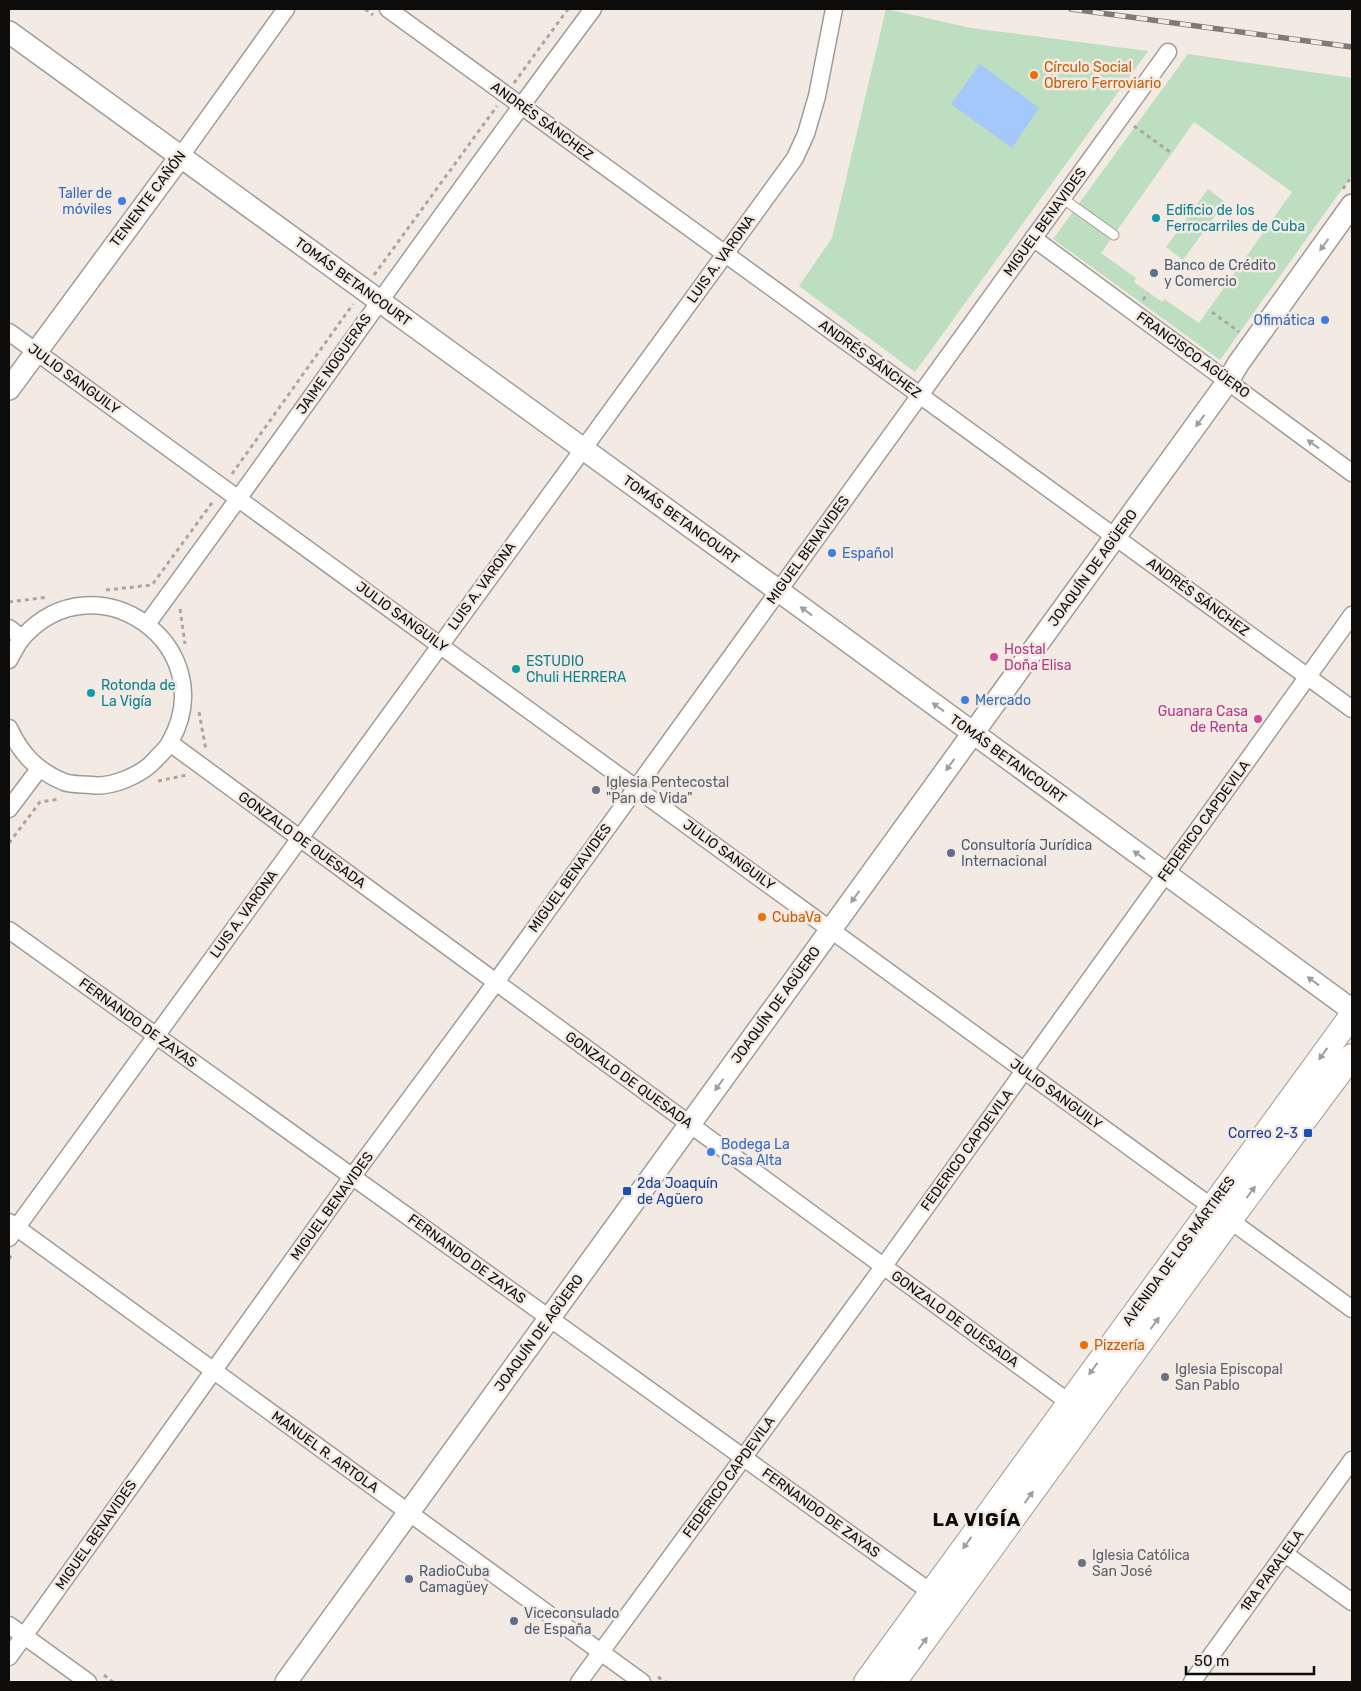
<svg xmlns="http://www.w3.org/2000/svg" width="1361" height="1691" font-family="Rubik,sans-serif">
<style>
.green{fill:#bddec1;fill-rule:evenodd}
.water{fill:#a4c8fa}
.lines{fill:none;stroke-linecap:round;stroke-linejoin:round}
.service-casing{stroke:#a39b95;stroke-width:11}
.minor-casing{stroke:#a39b95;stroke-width:19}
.tertiary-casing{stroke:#a39b95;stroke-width:24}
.secondary-casing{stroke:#a39b95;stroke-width:26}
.path{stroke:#aca5a1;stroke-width:3;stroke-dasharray:4 4;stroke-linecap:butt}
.service{stroke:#fff;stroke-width:9}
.minor{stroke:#fff;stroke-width:16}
.tertiary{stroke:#fff;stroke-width:21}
.secondary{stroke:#fff;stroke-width:24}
.rail-casing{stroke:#7f7a76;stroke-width:5.5}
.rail{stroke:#f3eae4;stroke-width:4;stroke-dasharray:11;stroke-linecap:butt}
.oneway{fill:#9f9e9d}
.food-dot{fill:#e8710a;stroke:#f3eae4;stroke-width:2}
.shop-dot{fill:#3f7fe0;stroke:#f3eae4;stroke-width:2}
.culture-dot{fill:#0f9aa8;stroke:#f3eae4;stroke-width:2}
.service-dot{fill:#5c6f8a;stroke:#f3eae4;stroke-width:2}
.hotel-dot{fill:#d1479c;stroke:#f3eae4;stroke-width:2}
.worship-dot{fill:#6b7280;stroke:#f3eae4;stroke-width:2}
.transit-dot{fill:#1a4fb4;stroke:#f3eae4;stroke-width:2}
.labels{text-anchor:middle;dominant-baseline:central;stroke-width:5;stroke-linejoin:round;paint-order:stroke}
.food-label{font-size:14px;fill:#c56008;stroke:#f3eae4;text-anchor:start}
.street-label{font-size:14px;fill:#0e0c0a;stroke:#f3eae4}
.shop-label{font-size:14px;fill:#366cbe;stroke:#f3eae4;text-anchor:start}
.culture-label{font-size:14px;fill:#0d838f;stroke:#f3eae4;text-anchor:start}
.service-label{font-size:14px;fill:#4e5e75;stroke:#f3eae4;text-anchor:start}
.hotel-label{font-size:14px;fill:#b23c85;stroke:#f3eae4;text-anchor:start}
.worship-label{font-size:14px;fill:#5b616d;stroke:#f3eae4;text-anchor:start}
.transit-label{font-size:14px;fill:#164399;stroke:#f3eae4;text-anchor:end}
.district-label{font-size:19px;font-weight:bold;letter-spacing:1px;fill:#0e0c0a;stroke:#f3eae4}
</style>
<rect width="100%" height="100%" fill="#f3eae4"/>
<path class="green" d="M 886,9 L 971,28 L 1148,51 L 915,372 L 799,286 L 832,238 Z
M 1188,54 L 1352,78 L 1352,175 L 1220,360 L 1053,239 ZM 1194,122 L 1292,192 L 1199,323 L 1164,299 L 1162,302 L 1134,282 L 1136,278 L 1101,253 Z
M 1208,189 L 1225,202 L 1183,260 L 1166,247 Z"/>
<path class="water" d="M 980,64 L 1039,108 L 1012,148 L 951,104 Z"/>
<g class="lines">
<g class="service-casing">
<path id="service" d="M 1062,198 L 1114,235"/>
</g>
<g class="minor-casing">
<path id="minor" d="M 388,9 L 1352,709
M 180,157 L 286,9
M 1033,238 L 1352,473
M 9,332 L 1352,1309
M 147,624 C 297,420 441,212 593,9
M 9,628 L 22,638
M 9,660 C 13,653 17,644 23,637 C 97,555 224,647 170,742 C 167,749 160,754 155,760 C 142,775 111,788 91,785 C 82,784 72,785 64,782 C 37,771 21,754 9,728
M 170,743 L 1078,1409
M 9,809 L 39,769
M 9,930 L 939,1598
M 9,1222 L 642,1682
M 9,1238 L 795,158 L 806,134 L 817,96 L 834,9
M 1285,1554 L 1352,1602
M 9,1625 L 88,1682
M 9,1657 L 352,1177 L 488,993 L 1168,52
M 579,1682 L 883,1267 L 1352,615
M 1192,1682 L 1352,1460"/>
</g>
<g class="tertiary-casing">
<path id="tertiary" d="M 9,32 L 779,591 L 1352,1010
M 9,389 L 180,157
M 286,1682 L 1228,381 L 1238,364 L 1352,205"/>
</g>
<g class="secondary-casing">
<path id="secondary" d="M 866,1682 L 1352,1015
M 894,1682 L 1230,1220 L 1352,1056"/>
</g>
<path class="path" d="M 365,9 L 373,15
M 514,83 L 568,9
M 1134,126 L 1170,152
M 1343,189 L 1352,176
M 374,275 L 497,106
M 1143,300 L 1148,293
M 1212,312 L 1239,332
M 232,474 L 353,304
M 106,590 L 152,585 L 214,500
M 9,602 L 48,597
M 180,609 L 185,644
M 199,712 L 206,750
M 158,781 L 187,775
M 9,843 L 40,802 L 59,799
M 9,1259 L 13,1253
M 104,1675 L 113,1682
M 658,1677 L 666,1682"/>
<use href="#service" class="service"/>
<use href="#minor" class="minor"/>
<use href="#tertiary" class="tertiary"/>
<use href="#secondary" class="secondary"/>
<g class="rail-casing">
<path id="rail" d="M 1071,9 L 1352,47"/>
</g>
<use href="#rail" class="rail"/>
</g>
<defs><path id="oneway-solid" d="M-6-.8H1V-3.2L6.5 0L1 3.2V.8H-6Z" transform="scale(1.25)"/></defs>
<g class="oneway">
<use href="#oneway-solid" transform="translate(1324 245) rotate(126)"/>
<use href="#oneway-solid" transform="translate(1200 421) rotate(126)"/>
<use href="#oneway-solid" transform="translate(1313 444) rotate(-144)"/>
<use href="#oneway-solid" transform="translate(806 611) rotate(-144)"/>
<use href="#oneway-solid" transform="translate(938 707) rotate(-144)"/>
<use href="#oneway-solid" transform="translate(950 765) rotate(126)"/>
<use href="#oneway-solid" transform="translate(1139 855) rotate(-144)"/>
<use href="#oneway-solid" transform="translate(855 897) rotate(126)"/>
<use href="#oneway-solid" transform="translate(1313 981) rotate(-144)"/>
<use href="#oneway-solid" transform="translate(1323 1054) rotate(126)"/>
<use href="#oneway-solid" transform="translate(719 1085) rotate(126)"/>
<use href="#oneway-solid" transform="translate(1251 1192) rotate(-53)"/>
<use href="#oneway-solid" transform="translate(1155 1323) rotate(-54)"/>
<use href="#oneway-solid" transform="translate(1093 1369) rotate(126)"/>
<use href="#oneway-solid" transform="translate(1029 1497) rotate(-54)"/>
<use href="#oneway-solid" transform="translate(967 1543) rotate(126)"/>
<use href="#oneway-solid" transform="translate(923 1643) rotate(-54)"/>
</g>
<g class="food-dot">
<circle cx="1034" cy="75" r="5"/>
<circle cx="762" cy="917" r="5"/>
<circle cx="1084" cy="1345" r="5"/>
</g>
<g class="shop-dot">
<circle cx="122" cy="201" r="5"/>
<circle cx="1325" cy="320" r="5"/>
<circle cx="832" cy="553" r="5"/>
<circle cx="965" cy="700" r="5"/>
<circle cx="711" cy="1152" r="5"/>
</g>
<g class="culture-dot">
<circle cx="1156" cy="218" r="5"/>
<circle cx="516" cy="669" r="5"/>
<circle cx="91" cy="693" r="5"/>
</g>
<g class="service-dot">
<circle cx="1154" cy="273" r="5"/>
<circle cx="951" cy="853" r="5"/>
<circle cx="409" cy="1579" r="5"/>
<circle cx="514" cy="1621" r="5"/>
</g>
<g class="hotel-dot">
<circle cx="994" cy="657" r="5"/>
<circle cx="1258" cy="719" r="5"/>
</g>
<g class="worship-dot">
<circle cx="596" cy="790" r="5"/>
<circle cx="1165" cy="1377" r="5"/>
<circle cx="1082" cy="1563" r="5"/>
</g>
<g class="transit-dot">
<rect x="1303" y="1128" width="10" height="10" rx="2.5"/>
<rect x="622" y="1186" width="10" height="10" rx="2.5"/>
</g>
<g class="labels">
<g class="food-label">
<text x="1044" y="67">Círculo Social<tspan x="1044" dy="16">Obrero Ferroviario</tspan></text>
<text x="772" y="917">CubaVa</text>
<text x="1094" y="1345">Pizzería</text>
</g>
<g class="street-label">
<text transform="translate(542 121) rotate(36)">ANDRÉS SÁNCHEZ</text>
<text transform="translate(148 199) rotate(-53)">TENIENTE CAÑÓN</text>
<text transform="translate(1045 222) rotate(-54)">MIGUEL BENAVIDES</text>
<text transform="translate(721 259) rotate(-54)">LUIS A. VARONA</text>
<text transform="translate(353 282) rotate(36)">TOMÁS BETANCOURT</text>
<text transform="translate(1193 355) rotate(36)">FRANCISCO AGÜERO</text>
<text transform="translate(870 359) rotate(36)">ANDRÉS SÁNCHEZ</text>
<text transform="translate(334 364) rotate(-55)">JAIME NOGUERAS</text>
<text transform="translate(74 379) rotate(36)">JULIO SANGUILY</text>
<text transform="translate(681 520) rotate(36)">TOMÁS BETANCOURT</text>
<text transform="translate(808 550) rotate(-54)">MIGUEL BENAVIDES</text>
<text transform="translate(1093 568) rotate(-54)">JOAQUÍN DE AGÜERO</text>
<text transform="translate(482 586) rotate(-54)">LUIS A. VARONA</text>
<text transform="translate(1198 597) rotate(36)">ANDRÉS SÁNCHEZ</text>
<text transform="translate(402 617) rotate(36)">JULIO SANGUILY</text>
<text transform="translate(1008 759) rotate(36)">TOMÁS BETANCOURT</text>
<text transform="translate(1204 821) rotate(-54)">FEDERICO CAPDEVILA</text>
<text transform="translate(302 840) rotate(36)">GONZALO DE QUESADA</text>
<text transform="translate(729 855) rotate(36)">JULIO SANGUILY</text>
<text transform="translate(570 878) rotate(-54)">MIGUEL BENAVIDES</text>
<text transform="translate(244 914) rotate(-54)">LUIS A. VARONA</text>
<text transform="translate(776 1005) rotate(-54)">JOAQUÍN DE AGÜERO</text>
<text transform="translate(138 1023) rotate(36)">FERNANDO DE ZAYAS</text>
<text transform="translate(629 1080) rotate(36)">GONZALO DE QUESADA</text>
<text transform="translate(1056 1094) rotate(36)">JULIO SANGUILY</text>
<text transform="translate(967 1150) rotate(-54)">FEDERICO CAPDEVILA</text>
<text transform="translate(332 1206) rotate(-54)">MIGUEL BENAVIDES</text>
<text transform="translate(1179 1251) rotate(-54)">AVENIDA DE LOS MÁRTIRES</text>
<text transform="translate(467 1259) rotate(36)">FERNANDO DE ZAYAS</text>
<text transform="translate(955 1319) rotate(36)">GONZALO DE QUESADA</text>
<text transform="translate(539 1333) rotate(-54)">JOAQUÍN DE AGÜERO</text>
<text transform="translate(325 1452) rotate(36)">MANUEL R. ARTOLA</text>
<text transform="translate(729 1477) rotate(-54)">FEDERICO CAPDEVILA</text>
<text transform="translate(821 1513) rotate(36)">FERNANDO DE ZAYAS</text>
<text transform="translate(96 1535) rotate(-55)">MIGUEL BENAVIDES</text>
<text transform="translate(1272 1571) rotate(-54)">1RA PARALELA</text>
</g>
<g class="shop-label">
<text x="112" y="193" text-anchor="end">Taller de<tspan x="112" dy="16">móviles</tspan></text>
<text x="1315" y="320" text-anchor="end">Ofimática</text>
<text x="842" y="553">Español</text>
<text x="975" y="700">Mercado</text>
<text x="721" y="1144">Bodega La<tspan x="721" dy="16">Casa Alta</tspan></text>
</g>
<g class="culture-label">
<text x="1166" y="210">Edificio de los<tspan x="1166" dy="16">Ferrocarriles de Cuba</tspan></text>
<text x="526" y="661">ESTUDIO<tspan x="526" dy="16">Chuli HERRERA</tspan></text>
<text x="101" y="685">Rotonda de<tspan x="101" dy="16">La Vigía</tspan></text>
</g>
<g class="service-label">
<text x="1164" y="265">Banco de Crédito<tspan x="1164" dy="16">y Comercio</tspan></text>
<text x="961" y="845">Consultoría Jurídica<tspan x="961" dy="16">Internacional</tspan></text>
<text x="419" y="1571">RadioCuba<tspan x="419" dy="16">Camagüey</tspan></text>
<text x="524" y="1613">Viceconsulado<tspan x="524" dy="16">de España</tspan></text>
</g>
<g class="hotel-label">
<text x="1004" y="649">Hostal<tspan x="1004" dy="16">Doña Elisa</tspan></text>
<text x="1248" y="711" text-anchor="end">Guanara Casa<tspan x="1248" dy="16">de Renta</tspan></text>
</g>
<g class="worship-label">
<text x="606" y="782">Iglesia Pentecostal<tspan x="606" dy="16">"Pan de Vida"</tspan></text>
<text x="1175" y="1369">Iglesia Episcopal<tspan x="1175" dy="16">San Pablo</tspan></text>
<text x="1092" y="1555">Iglesia Católica<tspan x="1092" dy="16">San José</tspan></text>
</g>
<g class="transit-label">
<text x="1298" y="1133">Correo 2-3</text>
<text x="637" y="1183" text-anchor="start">2da Joaquín<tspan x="637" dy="16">de Agüero</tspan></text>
</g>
<g class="district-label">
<text x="977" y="1519">LA VIGÍA</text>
</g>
</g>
<rect width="1361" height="1691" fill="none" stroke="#0e0c0a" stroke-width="20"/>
<path d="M1186 1666v8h128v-8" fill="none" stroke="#0e0c0a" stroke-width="2.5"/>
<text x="1194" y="1666" font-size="15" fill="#0e0c0a" stroke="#f3eae4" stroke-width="4" paint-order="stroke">50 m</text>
</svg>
